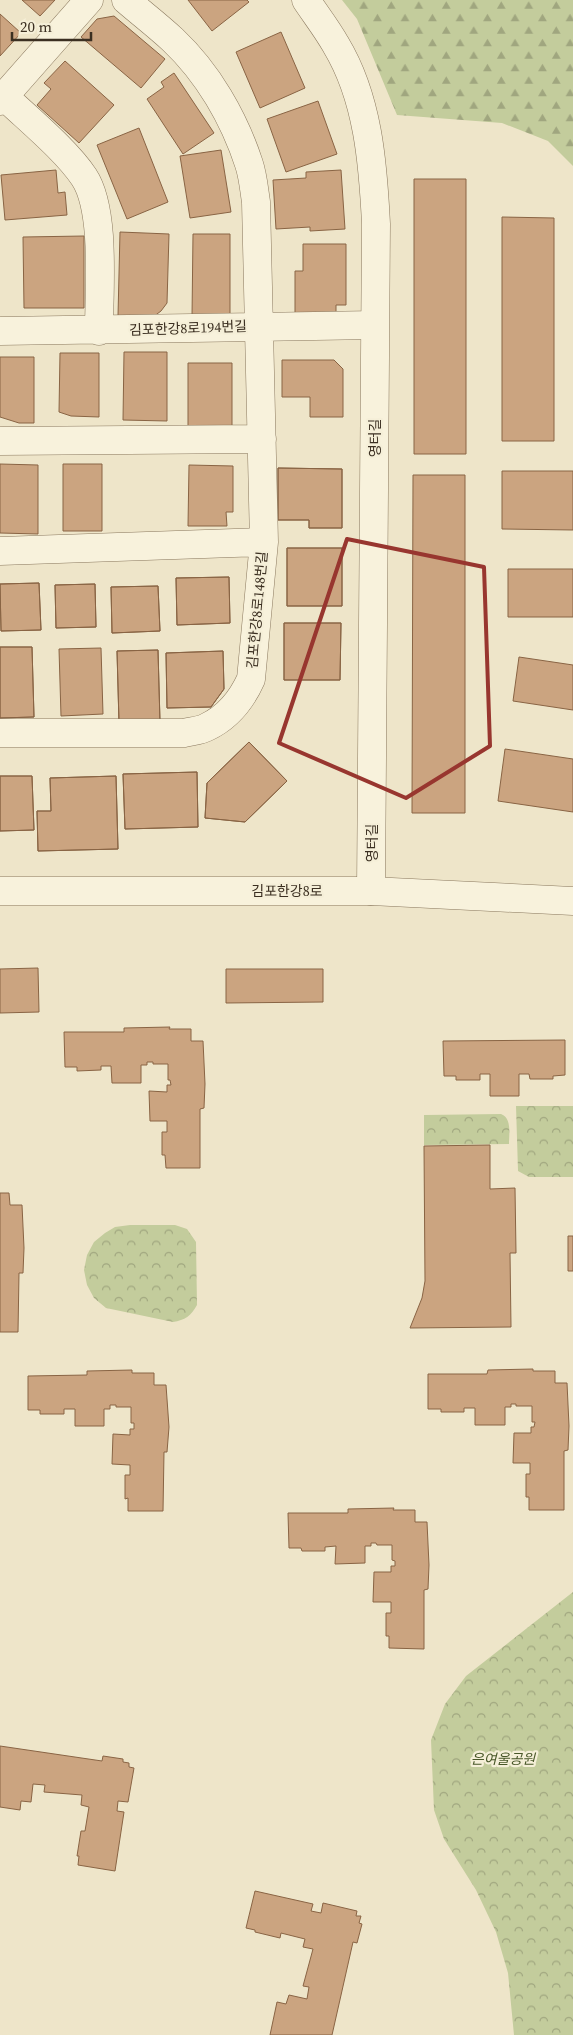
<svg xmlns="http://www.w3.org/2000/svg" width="573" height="2035" font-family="'Source Serif 4','Noto Sans KR',serif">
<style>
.forest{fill:url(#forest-firs)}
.park{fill:url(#park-crowns)}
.building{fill:#cba480;stroke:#896444}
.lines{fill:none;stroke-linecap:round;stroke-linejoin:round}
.minor-casing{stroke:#8a785e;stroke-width:29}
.tertiary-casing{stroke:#8a785e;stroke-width:29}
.minor{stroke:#f8f2dc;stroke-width:28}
.tertiary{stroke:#f8f2dc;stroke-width:28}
.marked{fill:none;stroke:#98362f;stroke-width:4;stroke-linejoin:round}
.labels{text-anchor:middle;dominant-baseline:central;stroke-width:4.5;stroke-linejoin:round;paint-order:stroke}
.street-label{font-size:14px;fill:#3b2f21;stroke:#f5efd8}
.park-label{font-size:14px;font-style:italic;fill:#485728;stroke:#f5efd8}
</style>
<defs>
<pattern id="forest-firs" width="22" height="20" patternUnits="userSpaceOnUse" patternTransform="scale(1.25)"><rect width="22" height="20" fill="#c3cc9c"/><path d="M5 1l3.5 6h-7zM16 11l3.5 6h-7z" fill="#a0a67f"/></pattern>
<pattern id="park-crowns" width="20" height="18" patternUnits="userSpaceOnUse" patternTransform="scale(1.25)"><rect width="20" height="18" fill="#c3cc9c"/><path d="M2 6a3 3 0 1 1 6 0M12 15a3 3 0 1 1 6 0" fill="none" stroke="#a0a67f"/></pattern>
</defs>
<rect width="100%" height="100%" fill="#eee5c9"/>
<path class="forest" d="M 342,0 L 573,0 L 573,166 L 548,141 L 502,123 L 397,115 L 357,19 Z"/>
<path class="park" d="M 516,1106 L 573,1106 L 573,1177 L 529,1177 L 518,1171 Z
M 501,1114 C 512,1118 509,1134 509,1144 L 424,1145 L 424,1115 Z
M 130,1225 L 175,1225 L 187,1229 L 196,1242 L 197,1305 C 191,1316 185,1320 173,1322 L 106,1308 L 94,1298 L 87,1285 L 84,1270 L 87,1255 L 94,1242 L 105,1233 L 115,1227 Z
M 573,1592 L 573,2035 L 514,2035 L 508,1973 L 496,1932 L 476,1890 L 444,1839 L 434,1810 L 431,1740 L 445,1704 L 466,1676 Z"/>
<path class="building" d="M 22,0 L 55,0 L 40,16 Z
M 188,0 L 247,0 L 249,2 L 212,31 Z
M 0,14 L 21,33 L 0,56 Z
M 114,16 L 165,59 L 141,88 L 81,37 L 97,19 Z
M 281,32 L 305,88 L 260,108 L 236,52 Z
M 65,61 L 114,105 L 79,143 L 37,105 L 51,89 L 44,83 Z
M 174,73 L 214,133 L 183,154 L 147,99 L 164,87 L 161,82 Z
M 318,101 L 337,154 L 286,172 L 267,119 Z
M 139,128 L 168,202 L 127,219 L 97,145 Z
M 221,150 L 231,212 L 190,218 L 180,156 Z
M 56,170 L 58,193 L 65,192 L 67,215 L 5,220 L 1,175 Z
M 341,170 L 345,229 L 310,231 L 310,227 L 276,229 L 273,180 L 306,178 L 306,172 Z
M 414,179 L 466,179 L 466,454 L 414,454 Z
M 502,217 L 554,218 L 554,441 L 502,441 Z
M 120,232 L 169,234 L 167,303 L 161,311 L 153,317 L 118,316 Z
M 193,234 L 230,234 L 230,318 L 192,317 Z
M 84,236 L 84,308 L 24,308 L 23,237 Z
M 303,244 L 346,244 L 346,305 L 336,305 L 336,317 L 295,317 L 295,271 L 303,271 Z
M 124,352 L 167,352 L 167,421 L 123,420 Z
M 60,353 L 99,353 L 99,417 L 71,416 L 59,412 Z
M 0,357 L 34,357 L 34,423 L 19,423 L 0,417 Z
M 282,360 L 334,360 L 343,369 L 343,417 L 310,417 L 310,397 L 282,397 Z
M 188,363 L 232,363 L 232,427 L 188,426 Z
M 0,464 L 38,465 L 38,534 L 0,533 Z
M 63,464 L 102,464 L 102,531 L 63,531 Z
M 189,465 L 233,466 L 233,512 L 226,512 L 227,526 L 188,526 Z
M 278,468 L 342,469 L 342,528 L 309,528 L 309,520 L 278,520 Z
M 278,468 L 342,469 L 342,528 L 309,528 L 309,520 L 278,520 Z
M 502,471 L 573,471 L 573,530 L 502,529 Z
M 413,475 L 465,475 L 465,813 L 412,813 Z
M 287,548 L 342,548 L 342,606 L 287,606 Z
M 287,548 L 342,548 L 342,606 L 287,606 Z
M 508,569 L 573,569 L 573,617 L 508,617 Z
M 229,577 L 230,623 L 177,625 L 176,578 Z
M 229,577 L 230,623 L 177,625 L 176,578 Z
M 39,583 L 41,630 L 1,631 L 0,584 Z
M 39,583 L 41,630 L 1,631 L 0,584 Z
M 95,584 L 96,627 L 56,628 L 55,585 Z
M 95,584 L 96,627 L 56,628 L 55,585 Z
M 158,586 L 160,631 L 112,633 L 111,587 Z
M 158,586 L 160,631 L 112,633 L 111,587 Z
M 284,623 L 341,623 L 340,680 L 284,680 Z
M 284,623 L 341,623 L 340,680 L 284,680 Z
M 0,647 L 32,647 L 34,717 L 0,718 Z
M 0,647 L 32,647 L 34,717 L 0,718 Z
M 101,648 L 103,714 L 61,716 L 59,649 Z
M 158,650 L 160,722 L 119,723 L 117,651 Z
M 158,650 L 160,722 L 119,723 L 117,651 Z
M 223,651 L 224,689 L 211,707 L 167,708 L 166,653 Z
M 223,651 L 224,689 L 211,707 L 167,708 L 166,653 Z
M 519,657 L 573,665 L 573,710 L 513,701 Z
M 249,742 L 287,781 L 245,822 L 205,818 L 207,783 Z
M 249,742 L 287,781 L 245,822 L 205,818 L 207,783 Z
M 505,749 L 573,759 L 573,812 L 498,801 Z
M 197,772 L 198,827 L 125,829 L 123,774 Z
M 197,772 L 198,827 L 125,829 L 123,774 Z
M 0,776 L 32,776 L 34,830 L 0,831 Z
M 0,776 L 32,776 L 34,830 L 0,831 Z
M 116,776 L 118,849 L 38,851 L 37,811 L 51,811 L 50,778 Z
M 116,776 L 118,849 L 38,851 L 37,811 L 51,811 L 50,778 Z
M 38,968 L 39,1012 L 0,1013 L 0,969 Z
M 226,969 L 323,969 L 323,1002 L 226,1003 Z
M 170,1027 L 169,1029 L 191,1029 L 191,1041 L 203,1041 L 205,1084 L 204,1108 L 200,1109 L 200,1168 L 166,1168 L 165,1155 L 162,1155 L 162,1132 L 167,1132 L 167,1121 L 150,1121 L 149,1091 L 167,1092 L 167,1085 L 171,1085 L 170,1080 L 168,1080 L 168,1064 L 153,1064 L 153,1062 L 147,1062 L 147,1065 L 141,1065 L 141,1083 L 112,1083 L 111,1066 L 101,1066 L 101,1070 L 77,1071 L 77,1067 L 65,1067 L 64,1032 L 124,1032 L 124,1028 Z
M 565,1040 L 565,1075 L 553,1076 L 553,1079 L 530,1079 L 529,1074 L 519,1074 L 519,1096 L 490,1096 L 490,1074 L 480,1074 L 480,1080 L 456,1080 L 456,1076 L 444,1076 L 443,1041 Z
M 490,1145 L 490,1189 L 515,1188 L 516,1253 L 510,1253 L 511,1327 L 410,1328 L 422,1298 L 425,1281 L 424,1146 Z
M 0,1193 L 9,1193 L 10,1205 L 22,1205 L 24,1248 L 23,1273 L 19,1273 L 18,1332 L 0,1332 Z
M 568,1236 L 573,1236 L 573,1271 L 568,1271 Z
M 533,1369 L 533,1371 L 555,1371 L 555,1383 L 567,1383 L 569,1426 L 568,1450 L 564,1451 L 564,1510 L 529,1510 L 529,1497 L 526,1497 L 526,1474 L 530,1474 L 530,1463 L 513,1463 L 514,1433 L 531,1433 L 531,1427 L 534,1427 L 535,1422 L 532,1422 L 532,1406 L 516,1406 L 516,1404 L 511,1404 L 511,1407 L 505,1407 L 505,1425 L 475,1425 L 475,1408 L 464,1408 L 464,1412 L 441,1412 L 441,1409 L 428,1409 L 428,1374 L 487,1374 L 488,1370 Z
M 132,1370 L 132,1373 L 154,1373 L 154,1385 L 166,1385 L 169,1427 L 167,1452 L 164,1452 L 163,1511 L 128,1511 L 128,1498 L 125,1499 L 125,1475 L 130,1475 L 130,1465 L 112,1464 L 113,1434 L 130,1435 L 130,1429 L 134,1429 L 134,1423 L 131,1423 L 131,1407 L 116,1407 L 116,1405 L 110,1405 L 110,1409 L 104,1409 L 104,1426 L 75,1426 L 75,1409 L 64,1409 L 64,1414 L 40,1414 L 40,1410 L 28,1410 L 28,1376 L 87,1375 L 87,1371 Z
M 394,1508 L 393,1510 L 415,1510 L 415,1522 L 427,1522 L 429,1565 L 428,1589 L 424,1590 L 424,1649 L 389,1648 L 389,1636 L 386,1636 L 386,1613 L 391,1613 L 391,1602 L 373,1602 L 374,1572 L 391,1572 L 391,1566 L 395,1566 L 395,1561 L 392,1560 L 392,1545 L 377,1545 L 376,1543 L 371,1543 L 371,1546 L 365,1546 L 365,1563 L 335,1564 L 336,1546 L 325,1547 L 325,1551 L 302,1551 L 301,1548 L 289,1548 L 288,1513 L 348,1513 L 348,1509 Z
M 0,1746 L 102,1761 L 103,1756 L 123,1759 L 123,1762 L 129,1763 L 129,1767 L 134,1768 L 128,1802 L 118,1801 L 117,1811 L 124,1812 L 115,1871 L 78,1865 L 79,1856 L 77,1856 L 81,1831 L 85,1831 L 89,1807 L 81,1805 L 82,1795 L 44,1792 L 45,1785 L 33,1784 L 31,1802 L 21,1801 L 20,1810 L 0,1807 Z
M 255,1891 L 313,1904 L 311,1911 L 321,1913 L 323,1903 L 357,1911 L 356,1916 L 361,1916 L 359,1923 L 362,1924 L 357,1943 L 353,1942 L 332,2035 L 270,2035 L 277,2002 L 286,2004 L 289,1995 L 307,1999 L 309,1987 L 303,1986 L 313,1949 L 303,1947 L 305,1939 L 281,1933 L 280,1938 L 255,1932 L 255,1930 L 246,1928 Z"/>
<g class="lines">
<g class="minor-casing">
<path id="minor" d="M 306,0 C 316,15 327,29 336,45 C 368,98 373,163 376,224 L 371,891
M 4,96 C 28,119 66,150 84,177 C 106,210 99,290 99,331
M 0,101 L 89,0
M 0,331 L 375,325
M 0,441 L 262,439
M 0,551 L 264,542
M 0,733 L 184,733 C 191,731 200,731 207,727 C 228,717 242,699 251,679 L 264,542 L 256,202 C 254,189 253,176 249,164 C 234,118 208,73 173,40 C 158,26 141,13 126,0"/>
</g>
<g class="tertiary-casing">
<path id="tertiary" d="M 0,891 L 371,891 L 573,901"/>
</g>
<use href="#minor" class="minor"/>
<use href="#tertiary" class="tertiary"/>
</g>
<path class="marked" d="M 347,539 L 484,567 L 490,746 L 406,798 L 279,743 Z"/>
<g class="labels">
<g class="street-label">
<text transform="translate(188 328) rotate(-2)">김포한강8로194번길</text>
<text transform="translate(375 438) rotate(-90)">영터길</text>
<text transform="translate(257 610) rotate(-85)">김포한강8로148번길</text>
<text transform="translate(372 843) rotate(-90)">영터길</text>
<text x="287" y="891">김포한강8로</text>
</g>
<g class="park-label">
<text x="503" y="1759">은여울공원</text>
</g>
</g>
<path d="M12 32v8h79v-8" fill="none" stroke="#3b2f21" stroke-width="2.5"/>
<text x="20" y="32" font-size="15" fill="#3b2f21" stroke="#f5efd8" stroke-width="4" paint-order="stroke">20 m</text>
</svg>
